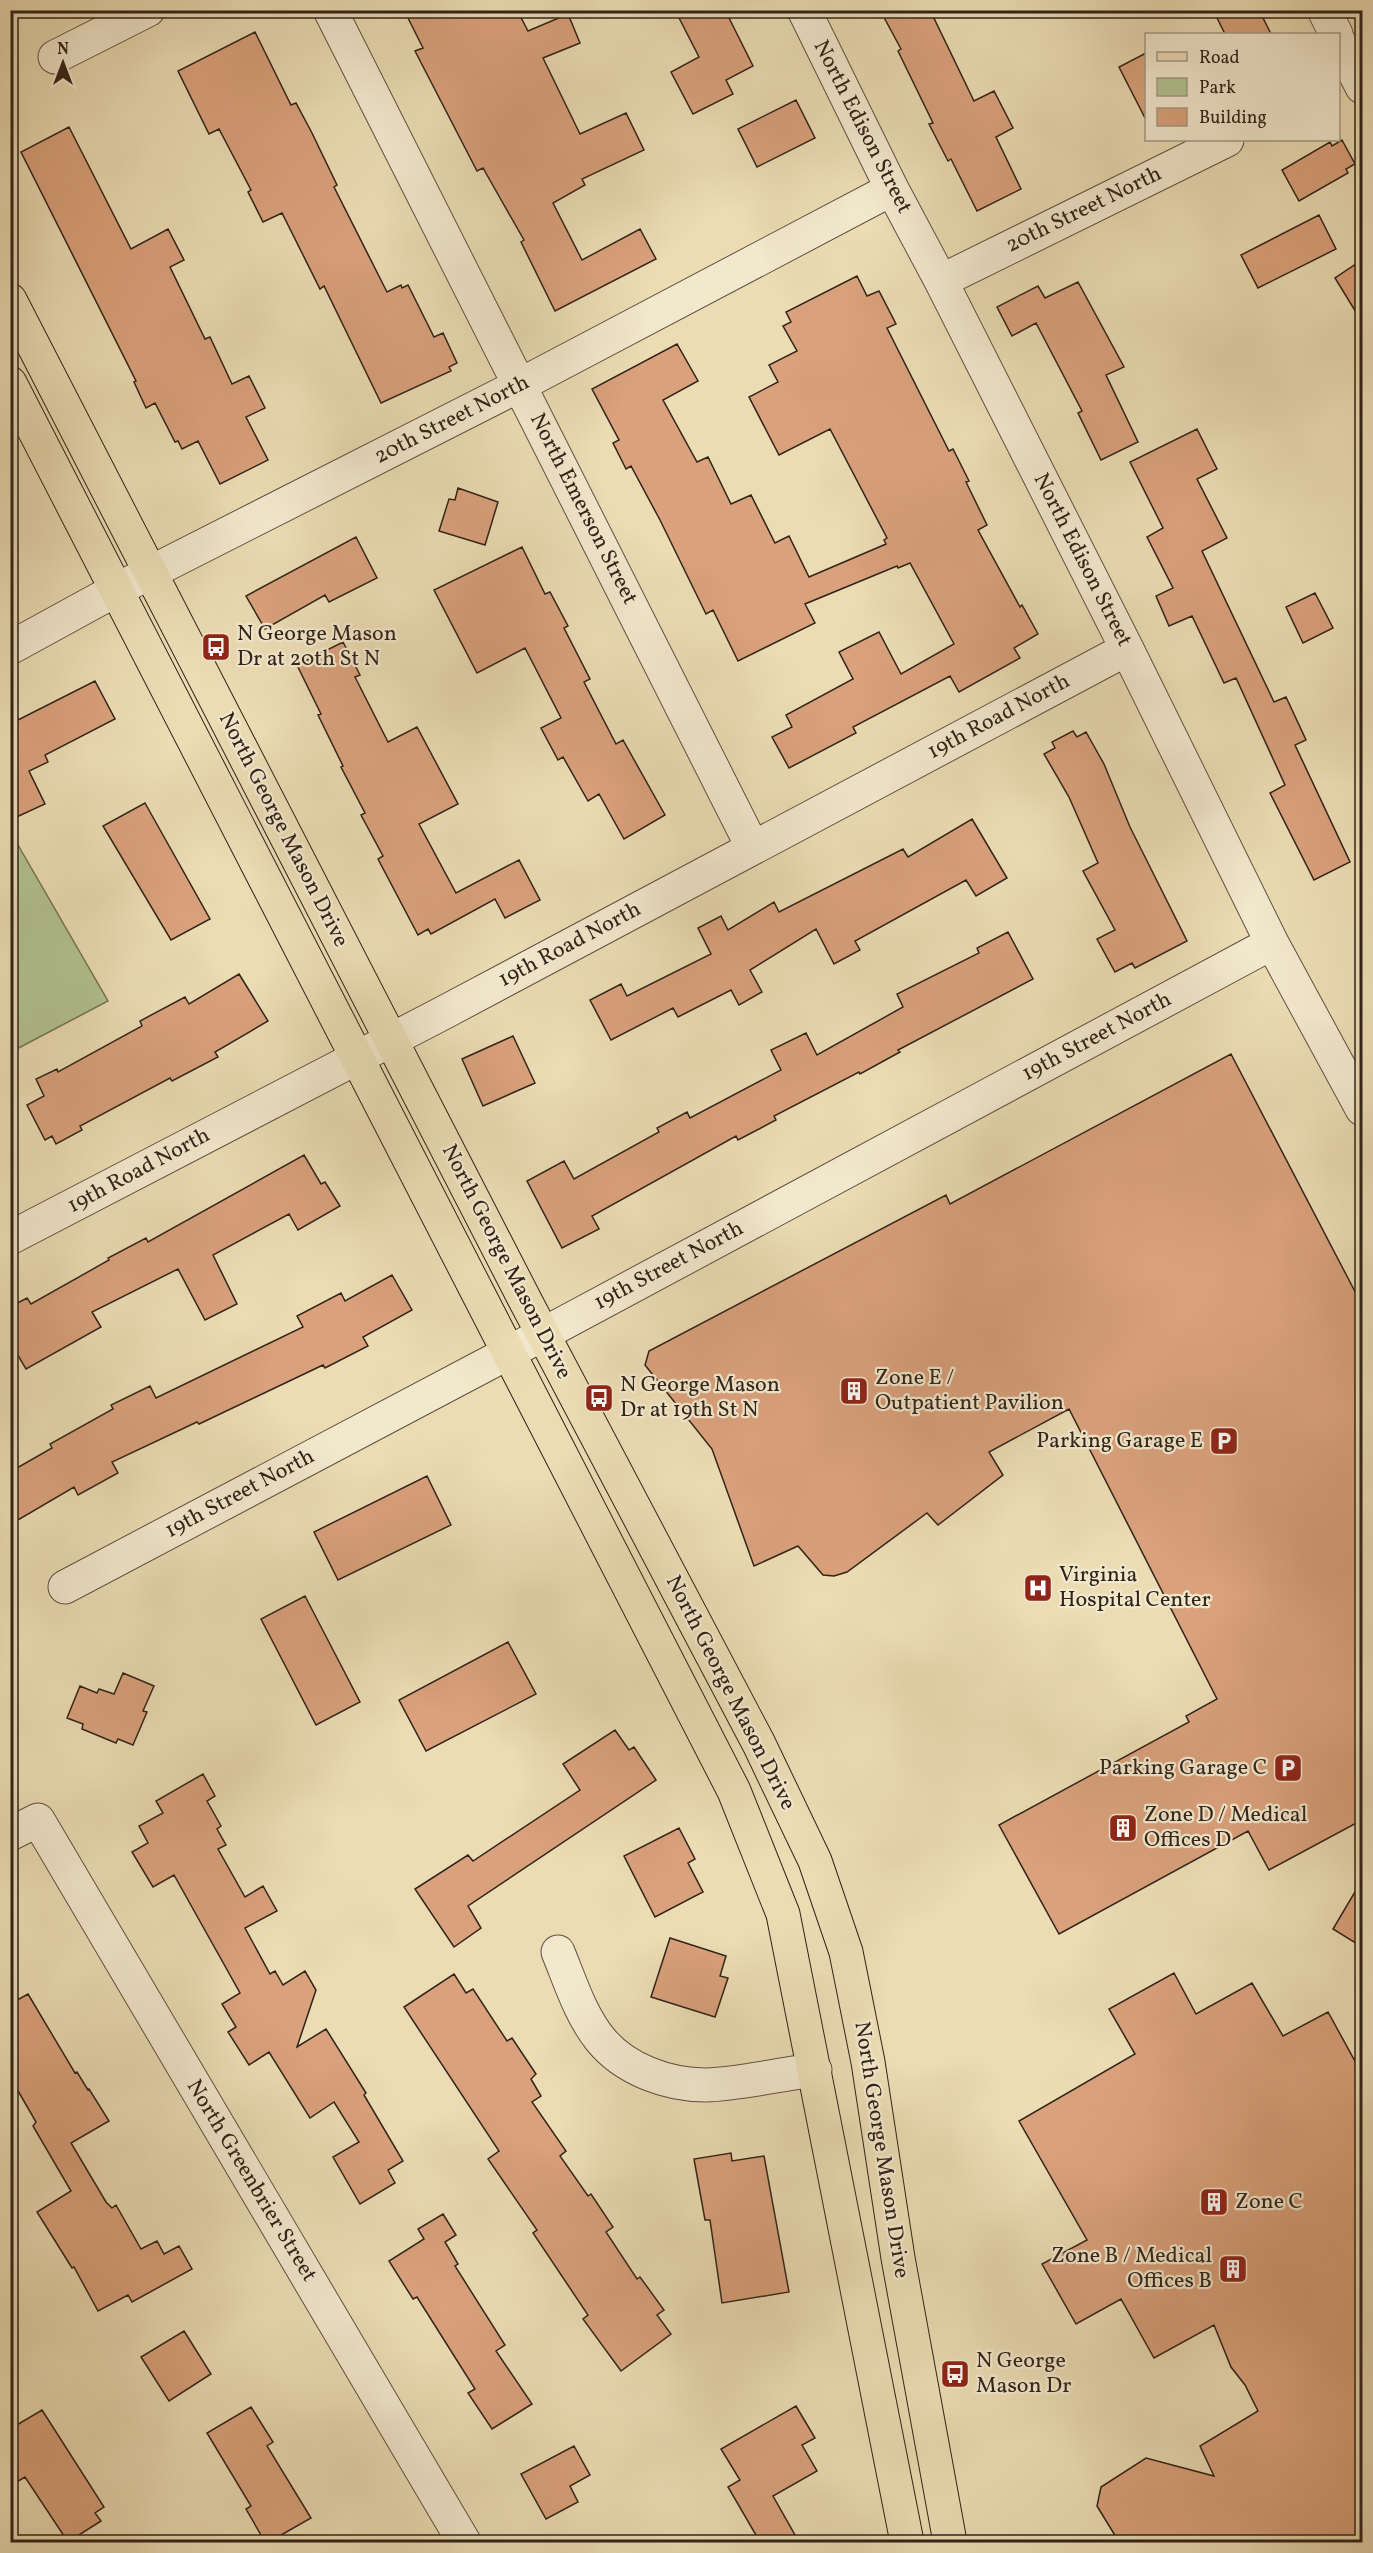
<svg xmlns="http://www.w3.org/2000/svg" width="1373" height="2553" font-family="Vollkorn,serif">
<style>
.green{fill:#b2c291;stroke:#727254;stroke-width:1.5}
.building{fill:#d9a17c;stroke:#312318;stroke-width:1.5}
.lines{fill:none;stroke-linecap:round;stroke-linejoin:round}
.minor-casing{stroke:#60513f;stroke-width:35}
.major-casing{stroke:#312318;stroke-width:35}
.minor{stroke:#f2e8ce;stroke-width:33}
.major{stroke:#ebdcb4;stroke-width:33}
.labels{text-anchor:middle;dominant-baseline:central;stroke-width:4.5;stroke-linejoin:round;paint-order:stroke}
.street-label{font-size:22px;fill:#312318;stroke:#f2e8ce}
.poi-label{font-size:22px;fill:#312318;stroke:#f2e8ce;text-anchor:start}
</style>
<rect width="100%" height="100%" fill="#ebdcb4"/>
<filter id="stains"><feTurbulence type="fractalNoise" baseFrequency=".00333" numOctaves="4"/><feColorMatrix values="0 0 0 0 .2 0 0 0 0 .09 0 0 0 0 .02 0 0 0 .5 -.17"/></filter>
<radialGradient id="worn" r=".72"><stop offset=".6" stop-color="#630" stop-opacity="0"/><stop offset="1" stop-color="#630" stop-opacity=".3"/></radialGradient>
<path class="green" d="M 18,845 L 108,1001 L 11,1052 L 10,848 Z"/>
<path class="building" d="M 404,10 L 517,10 L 528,31 L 568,14 L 580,43 L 543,58 L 580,134 L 626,113 L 644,150 L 582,179 L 585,185 L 553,203 L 582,260 L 640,229 L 656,259 L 555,311 L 521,242 L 524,240 L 483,168 L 477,171 L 415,51 L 423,48 Z
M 675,10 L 725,10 L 753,66 L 726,80 L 733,94 L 693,114 L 671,72 L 699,57 Z
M 880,10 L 930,10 L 974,101 L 994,91 L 1013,128 L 996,137 L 1021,189 L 977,211 L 951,159 L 948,161 L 929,124 L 933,123 L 898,51 L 901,49 Z
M 1213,10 L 1259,10 L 1271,34 L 1225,34 Z
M 255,32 L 291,105 L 296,103 L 312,133 L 337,185 L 334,187 L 387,292 L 401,285 L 402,288 L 408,285 L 434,337 L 443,333 L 457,363 L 449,367 L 451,371 L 381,403 L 324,286 L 320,289 L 282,213 L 263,222 L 248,192 L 251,190 L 219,129 L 209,134 L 178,71 Z
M 1146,53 L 1146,120 L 1119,67 Z
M 796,100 L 815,138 L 757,167 L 738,129 Z
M 69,127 L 131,249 L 168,229 L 184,260 L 170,267 L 205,339 L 210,337 L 232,384 L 249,376 L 265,408 L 246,417 L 268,460 L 220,484 L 198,441 L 182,449 L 178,441 L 175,442 L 155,403 L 146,408 L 134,382 L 136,381 L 21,152 Z
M 1342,140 L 1355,164 L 1346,169 L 1348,173 L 1299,201 L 1282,170 L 1330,142 L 1332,146 Z
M 1319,215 L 1336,249 L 1258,288 L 1241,255 Z
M 1362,260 L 1362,322 L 1335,278 Z
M 857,276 L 867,296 L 879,291 L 896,324 L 887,328 L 949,451 L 953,449 L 969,481 L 966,482 L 987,525 L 978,530 L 1020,607 L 1022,605 L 1038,634 L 1014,648 L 1020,658 L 959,692 L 950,676 L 853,727 L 856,733 L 789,768 L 772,737 L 792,727 L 786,715 L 853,679 L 839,652 L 879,632 L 901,674 L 954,644 L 910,563 L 898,568 L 897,566 L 805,604 L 815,623 L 738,661 L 713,610 L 706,614 L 660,520 L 631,466 L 626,469 L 613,443 L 619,440 L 592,389 L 677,344 L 698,381 L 663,400 L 697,462 L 708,457 L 731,504 L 751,495 L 775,543 L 789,536 L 809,577 L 886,544 L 884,540 L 887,538 L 830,429 L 779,455 L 749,397 L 778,382 L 769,365 L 797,351 L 783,326 L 791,322 L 786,312 Z
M 1078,282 L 1124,367 L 1106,375 L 1138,442 L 1101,460 L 1078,413 L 1082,411 L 1036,323 L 1012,336 L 997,307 L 1038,286 L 1045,298 Z
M 1197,429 L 1217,469 L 1197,479 L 1227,538 L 1202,551 L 1274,702 L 1286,697 L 1306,740 L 1295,745 L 1350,862 L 1314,880 L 1270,793 L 1285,785 L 1236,678 L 1224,683 L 1192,616 L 1169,626 L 1156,596 L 1173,588 L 1147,537 L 1163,528 L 1130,462 Z
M 458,488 L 498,502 L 485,545 L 439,531 L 449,499 L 455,500 Z
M 356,537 L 377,578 L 329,602 L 325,595 L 265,629 L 246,596 Z
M 522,547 L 545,594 L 550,592 L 568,626 L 564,628 L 590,679 L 584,682 L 616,744 L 623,740 L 665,815 L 624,839 L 599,794 L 588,801 L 563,757 L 558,760 L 541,728 L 561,718 L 525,648 L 477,673 L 434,590 Z
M 1315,593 L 1333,628 L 1303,643 L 1286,607 Z
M 343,642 L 360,675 L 355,677 L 388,742 L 417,727 L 458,804 L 419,824 L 456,893 L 519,860 L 540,900 L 505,918 L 495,899 L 431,934 L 428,929 L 418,935 L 378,859 L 383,856 L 361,815 L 365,813 L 341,767 L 343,766 L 318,715 L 321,714 L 297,665 Z
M 95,681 L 115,719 L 45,755 L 48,762 L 29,771 L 45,804 L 10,820 L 10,724 Z
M 1073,731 L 1077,737 L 1086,732 L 1104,764 L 1130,827 L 1187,941 L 1135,968 L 1132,963 L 1115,972 L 1097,939 L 1115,930 L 1083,871 L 1098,863 L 1069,797 L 1044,754 L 1055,748 L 1052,742 Z
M 145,803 L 210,919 L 171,940 L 103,826 Z
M 972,819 L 1007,878 L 976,896 L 966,880 L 855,941 L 860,950 L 834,964 L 816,929 L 750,970 L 762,992 L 739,1005 L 731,990 L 678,1017 L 673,1008 L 611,1040 L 590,1000 L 621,984 L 627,996 L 711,954 L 698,928 L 721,916 L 728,930 L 774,902 L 779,912 L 903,849 L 908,857 Z
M 1008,932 L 1033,979 L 898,1050 L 900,1052 L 860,1074 L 859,1072 L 774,1116 L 776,1120 L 738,1140 L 736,1136 L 592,1216 L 599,1229 L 562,1248 L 527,1181 L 564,1161 L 574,1179 L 659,1132 L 657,1128 L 687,1112 L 690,1118 L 781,1070 L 771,1050 L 806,1033 L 817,1055 L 903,1007 L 897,994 L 979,953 L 977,948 Z
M 239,974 L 268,1021 L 215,1052 L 218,1057 L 172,1081 L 170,1078 L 80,1126 L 82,1130 L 56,1144 L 52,1136 L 45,1140 L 27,1105 L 44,1096 L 36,1079 L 57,1069 L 58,1072 L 142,1026 L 140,1021 L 185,997 L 189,1004 Z
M 513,1036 L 535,1083 L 483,1106 L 462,1059 Z
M 1231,1054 L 1362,1305 L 1362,1820 L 1269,1870 L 1248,1831 L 1059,1934 L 999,1825 L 1189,1722 L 1186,1716 L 1217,1699 L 1069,1409 L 989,1452 L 1003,1475 L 938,1525 L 927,1513 L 847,1572 L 834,1576 L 823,1575 L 798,1546 L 754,1566 L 712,1449 L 645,1365 L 649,1351 L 946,1195 L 950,1204 Z
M 304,1155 L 321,1184 L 325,1182 L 340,1206 L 298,1230 L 289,1214 L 213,1255 L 237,1304 L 205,1320 L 178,1269 L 92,1312 L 101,1327 L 26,1369 L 10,1342 L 10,1307 L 27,1298 L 31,1304 L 109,1260 L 108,1258 L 146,1238 L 148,1242 Z
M 392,1275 L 412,1310 L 363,1337 L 368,1346 L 325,1368 L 323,1365 L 199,1424 L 197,1422 L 112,1462 L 118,1473 L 78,1495 L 74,1487 L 18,1520 L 10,1507 L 10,1472 L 52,1448 L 50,1444 L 113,1409 L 111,1405 L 150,1386 L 156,1398 L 303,1327 L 297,1316 L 341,1293 L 345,1301 Z
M 427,1476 L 451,1525 L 338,1580 L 314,1532 Z
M 305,1596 L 360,1702 L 316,1725 L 261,1619 Z
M 508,1642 L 536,1694 L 426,1751 L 399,1700 Z
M 123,1673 L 154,1686 L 143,1711 L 147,1712 L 133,1745 L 118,1739 L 116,1743 L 82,1729 L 83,1724 L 67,1718 L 80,1686 L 97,1693 L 99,1689 L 114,1694 Z
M 615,1730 L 629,1750 L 634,1747 L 656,1780 L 468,1906 L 481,1928 L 454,1947 L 415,1889 L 468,1855 L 473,1861 L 580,1790 L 563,1764 Z
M 203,1774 L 215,1796 L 207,1801 L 221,1826 L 217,1829 L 226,1845 L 218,1849 L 245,1897 L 263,1886 L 277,1911 L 245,1928 L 270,1974 L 275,1971 L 283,1985 L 305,1971 L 316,1990 L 297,2047 L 326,2029 L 366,2093 L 364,2095 L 403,2161 L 388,2170 L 395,2183 L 360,2204 L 333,2157 L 359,2142 L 334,2102 L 310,2118 L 269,2052 L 249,2065 L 228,2032 L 236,2027 L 222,2004 L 240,1993 L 174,1875 L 153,1887 L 132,1852 L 148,1843 L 139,1826 L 163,1813 L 156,1801 Z
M 679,1828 L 695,1859 L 688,1863 L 703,1892 L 655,1917 L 624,1856 Z
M 1362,1880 L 1362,1947 L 1333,1929 Z
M 670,1938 L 726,1956 L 720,1976 L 728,1978 L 715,2017 L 651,1997 Z
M 1174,1973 L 1196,2014 L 1252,1983 L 1283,2036 L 1328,2012 L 1362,2074 L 1362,2542 L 1119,2542 L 1097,2506 L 1101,2487 L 1146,2458 L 1214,2476 L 1200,2446 L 1258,2411 L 1245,2385 L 1231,2367 L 1214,2325 L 1154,2358 L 1121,2299 L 1076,2324 L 1042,2264 L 1087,2240 L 1019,2121 L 1135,2054 L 1109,2009 Z
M 454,1974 L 466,1993 L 473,1989 L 507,2041 L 512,2038 L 536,2074 L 531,2079 L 541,2096 L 532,2102 L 566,2151 L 560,2156 L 588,2196 L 591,2194 L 613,2227 L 606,2232 L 637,2279 L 640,2277 L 664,2310 L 657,2315 L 671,2334 L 621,2371 L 583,2319 L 588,2315 L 533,2233 L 537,2230 L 488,2159 L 499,2151 L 404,2007 Z
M 28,1994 L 75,2073 L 77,2072 L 88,2090 L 89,2089 L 109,2121 L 71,2143 L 106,2202 L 112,2208 L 116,2205 L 141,2249 L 157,2241 L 164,2254 L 179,2246 L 192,2269 L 132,2302 L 128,2295 L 98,2311 L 74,2267 L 72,2268 L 37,2212 L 71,2191 L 33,2126 L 36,2122 L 10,2077 L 10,2004 Z
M 731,2153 L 732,2161 L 764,2156 L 789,2292 L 722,2303 L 710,2220 L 705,2220 L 694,2159 Z
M 443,2214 L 456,2235 L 445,2242 L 458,2264 L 455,2266 L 505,2345 L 496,2351 L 532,2404 L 492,2429 L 468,2393 L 475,2389 L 417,2297 L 413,2299 L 389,2261 L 424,2239 L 418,2229 Z
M 184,2331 L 211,2374 L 169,2401 L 141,2357 Z
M 796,2406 L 815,2438 L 802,2445 L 817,2471 L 773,2496 L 799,2542 L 760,2542 L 728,2487 L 740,2480 L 721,2449 Z
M 251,2407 L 273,2442 L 267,2446 L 311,2518 L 269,2542 L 265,2542 L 246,2509 L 251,2506 L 207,2433 Z
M 42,2410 L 104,2507 L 95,2513 L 101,2521 L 68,2542 L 25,2477 L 10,2486 L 10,2429 Z
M 574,2446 L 590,2475 L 570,2486 L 578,2502 L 546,2519 L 521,2474 Z"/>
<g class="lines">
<g class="minor-casing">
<path id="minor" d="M 330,10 L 753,848
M 804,10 L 892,189 L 941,281 L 1127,649 L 1272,943 L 1362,1109
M 1324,10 L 1336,34
M 1338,40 L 1362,87
M 55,57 L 148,10
M 941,281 L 1227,140
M 10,648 L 116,590 L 520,385 L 892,189
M 10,1238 L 443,1013 L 1127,649
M 65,1587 L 508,1353 L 1272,943
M 10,1834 L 38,1820 L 464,2542
M 558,1952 C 570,1981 580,2014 600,2039 C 624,2069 667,2085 706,2085 C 740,2084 781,2074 815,2070"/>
</g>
<g class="major-casing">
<path id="major" d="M 10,300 L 526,1302 L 759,1744 L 815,1861 L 846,1952 L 868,2062 L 898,2258 L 950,2542
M 10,383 L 734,1791 L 783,1914 L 907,2542"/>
</g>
<use href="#minor" class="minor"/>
<use href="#major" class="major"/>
</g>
<defs>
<g id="bus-square" transform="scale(1.5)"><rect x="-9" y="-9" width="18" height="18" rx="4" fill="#8f2418" stroke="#f2e8ce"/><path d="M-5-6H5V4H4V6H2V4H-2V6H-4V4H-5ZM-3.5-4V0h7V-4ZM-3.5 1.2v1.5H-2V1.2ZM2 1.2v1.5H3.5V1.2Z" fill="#fff"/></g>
<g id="building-square" transform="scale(1.5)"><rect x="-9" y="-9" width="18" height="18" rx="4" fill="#8f2418" stroke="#f2e8ce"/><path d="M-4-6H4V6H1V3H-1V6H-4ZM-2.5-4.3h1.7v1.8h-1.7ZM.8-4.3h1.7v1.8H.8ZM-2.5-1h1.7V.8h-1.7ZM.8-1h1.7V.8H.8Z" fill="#fff"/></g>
<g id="parking-square" transform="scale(1.5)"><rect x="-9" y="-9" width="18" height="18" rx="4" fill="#8f2418" stroke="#f2e8ce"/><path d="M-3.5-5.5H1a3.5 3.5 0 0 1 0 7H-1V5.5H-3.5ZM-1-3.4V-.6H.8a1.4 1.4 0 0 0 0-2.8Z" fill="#fff"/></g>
<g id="hospital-square" transform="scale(1.5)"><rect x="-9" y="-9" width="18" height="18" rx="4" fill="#8f2418" stroke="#f2e8ce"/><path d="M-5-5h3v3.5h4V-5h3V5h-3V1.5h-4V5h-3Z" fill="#fff"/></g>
</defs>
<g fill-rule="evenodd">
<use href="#bus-square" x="216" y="647"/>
<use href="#building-square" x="854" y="1391"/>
<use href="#bus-square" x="599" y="1398"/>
<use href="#parking-square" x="1224" y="1441"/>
<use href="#hospital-square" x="1038" y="1588"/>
<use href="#parking-square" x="1288" y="1768"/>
<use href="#building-square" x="1123" y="1828"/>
<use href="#building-square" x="1214" y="2202"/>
<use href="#building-square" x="1233" y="2269"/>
<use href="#bus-square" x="955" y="2374"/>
</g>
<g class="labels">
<g class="street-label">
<text transform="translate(862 127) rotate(63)">North Edison Street</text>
<text transform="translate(1084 210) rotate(-26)">20th Street North</text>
<text transform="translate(452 420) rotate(-27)">20th Street North</text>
<text transform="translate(583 509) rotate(63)">North Emerson Street</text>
<text transform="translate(1082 560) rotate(63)">North Edison Street</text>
<text transform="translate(999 717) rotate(-28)">19th Road North</text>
<text transform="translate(283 830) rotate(63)">North George Mason Drive</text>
<text transform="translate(570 945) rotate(-28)">19th Road North</text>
<text transform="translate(1097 1037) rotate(-28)">19th Street North</text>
<text transform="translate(139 1171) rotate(-28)">19th Road North</text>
<text transform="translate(506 1262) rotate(63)">North George Mason Drive</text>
<text transform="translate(669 1266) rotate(-28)">19th Street North</text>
<text transform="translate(240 1494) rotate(-28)">19th Street North</text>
<text transform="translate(730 1693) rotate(63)">North George Mason Drive</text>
<text transform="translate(881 2150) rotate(81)">North George Mason Drive</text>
<text transform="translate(251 2181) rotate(59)">North Greenbrier Street</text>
</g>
<g class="poi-label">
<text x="237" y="634">N George Mason<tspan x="237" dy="25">Dr at 20th St N</tspan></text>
<text x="875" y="1378">Zone E /<tspan x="875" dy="25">Outpatient Pavilion</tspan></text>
<text x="620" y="1385">N George Mason<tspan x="620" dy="25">Dr at 19th St N</tspan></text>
<text x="1203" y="1441" text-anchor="end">Parking Garage E</text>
<text x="1059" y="1575">Virginia<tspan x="1059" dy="25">Hospital Center</tspan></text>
<text x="1267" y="1768" text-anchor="end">Parking Garage C</text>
<text x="1144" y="1815">Zone D / Medical<tspan x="1144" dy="25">Offices D</tspan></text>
<text x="1235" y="2202">Zone C</text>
<text x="1212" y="2256" text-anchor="end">Zone B / Medical<tspan x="1212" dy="25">Offices B</tspan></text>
<text x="976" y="2361">N George<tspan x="976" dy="25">Mason Dr</tspan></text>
</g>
</g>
<rect width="1373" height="2553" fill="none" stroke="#ebdcb4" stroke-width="36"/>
<rect x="12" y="12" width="1349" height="2529" fill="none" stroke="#312318" stroke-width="3"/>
<rect x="18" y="18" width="1337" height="2517" fill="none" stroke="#312318" stroke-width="1.5"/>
<rect x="1145" y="33" width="195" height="108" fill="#f2e8ce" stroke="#a59985" stroke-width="1.5"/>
<rect x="1157" y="52" width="30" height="9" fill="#ebdcb4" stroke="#a59985" stroke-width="1.5"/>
<text x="1199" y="63" font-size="18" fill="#312318">Road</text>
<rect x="1157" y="78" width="30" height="18" fill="#b2c291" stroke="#a59985" stroke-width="1.5"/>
<text x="1199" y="93" font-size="18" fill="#312318">Park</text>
<rect x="1157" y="108" width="30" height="18" fill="#d9a17c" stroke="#a59985" stroke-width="1.5"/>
<text x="1199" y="123" font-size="18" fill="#312318">Building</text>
<g transform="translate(63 63)" stroke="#f2e8ce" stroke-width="4.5" paint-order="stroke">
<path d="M0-4.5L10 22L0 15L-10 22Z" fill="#312318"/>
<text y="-9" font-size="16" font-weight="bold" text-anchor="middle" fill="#312318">N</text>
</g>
<rect width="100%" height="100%" filter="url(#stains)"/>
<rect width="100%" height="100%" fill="url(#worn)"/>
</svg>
